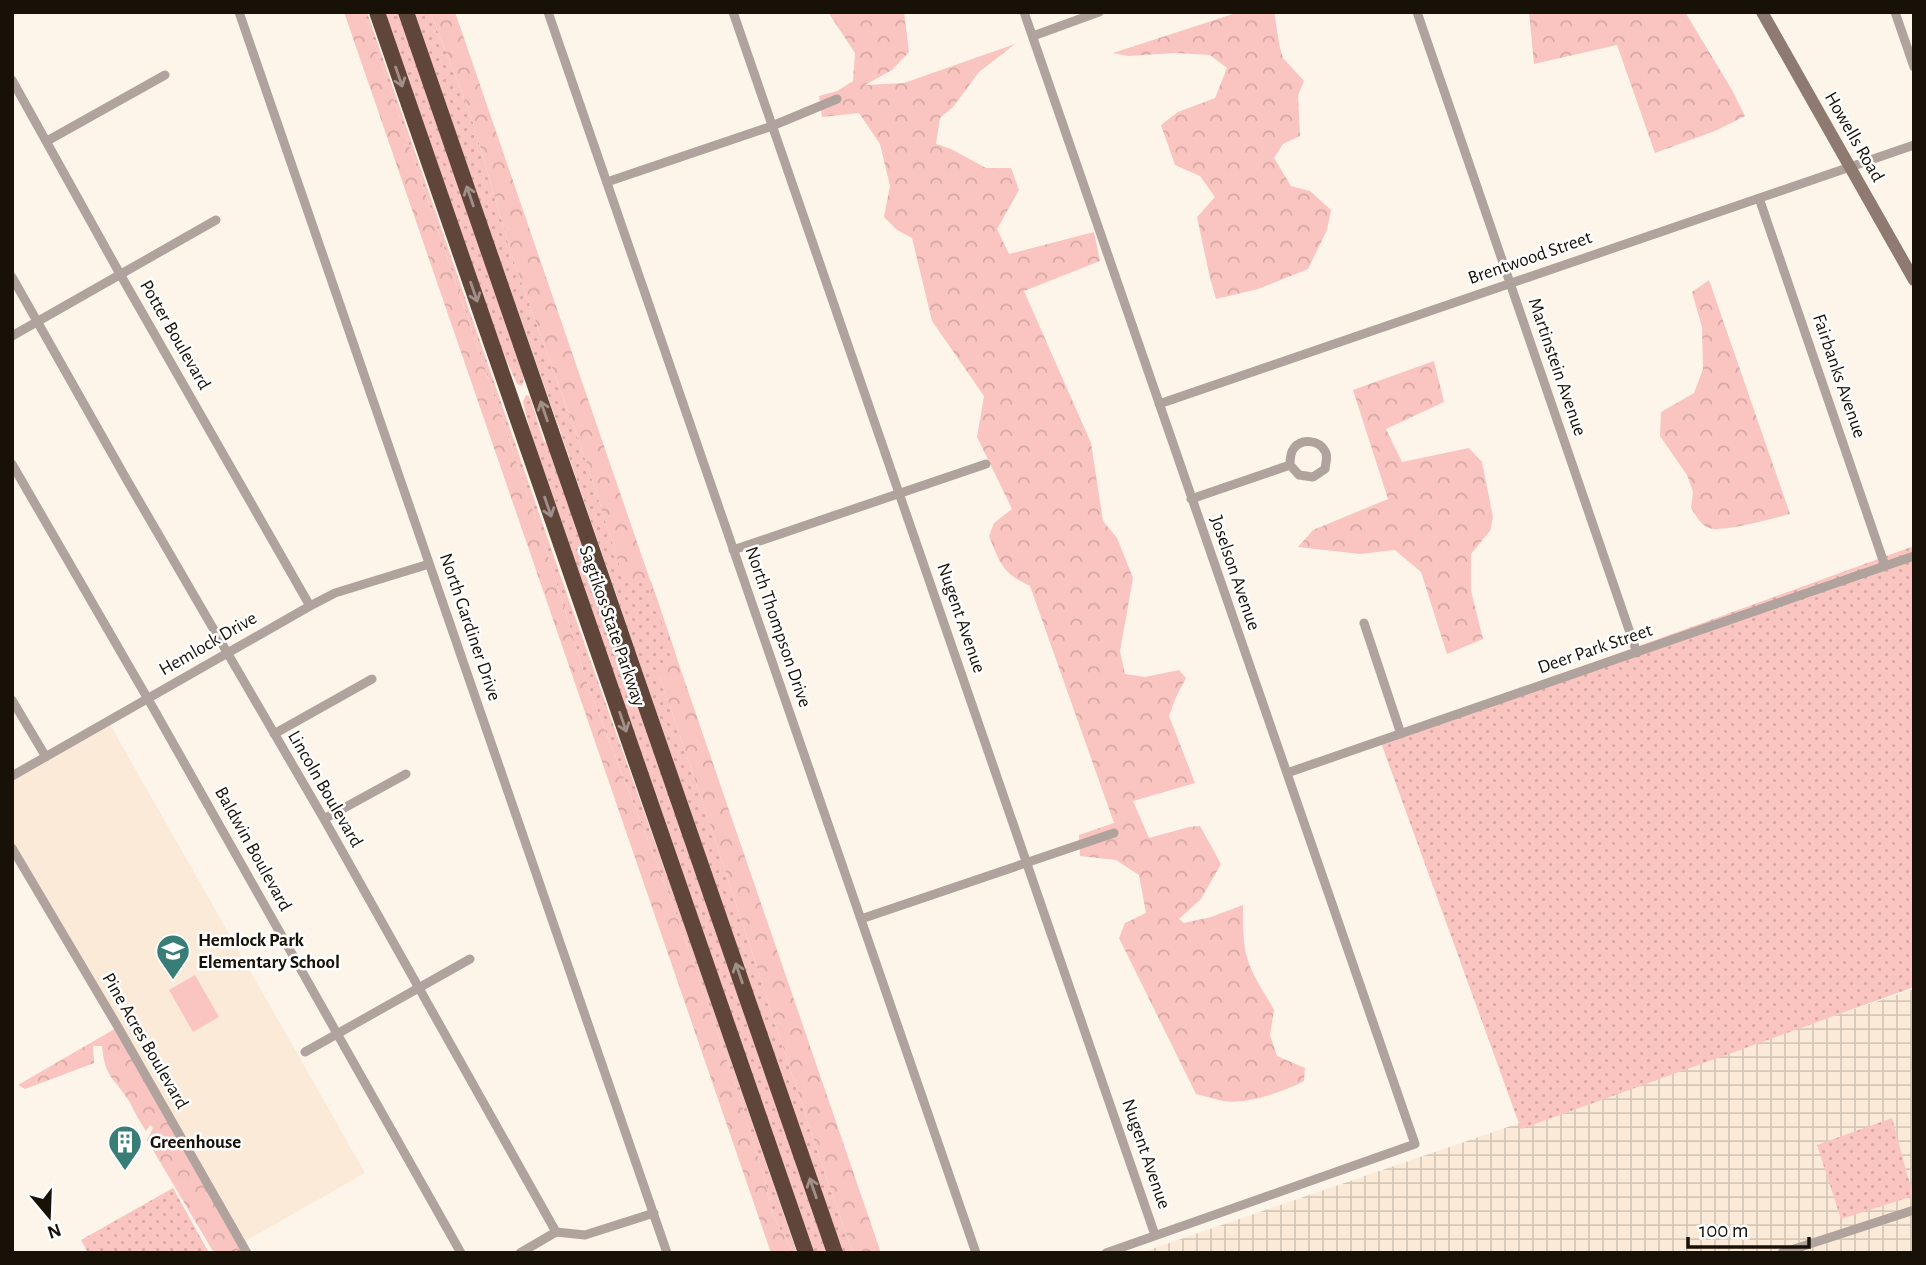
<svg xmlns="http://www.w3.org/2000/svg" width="1926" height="1265" font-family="'Alegreya Sans',sans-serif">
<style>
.built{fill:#fbead8}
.industrial{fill:url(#industrial-grid)}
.grass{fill:url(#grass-dots)}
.forest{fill:url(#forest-crowns)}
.green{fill:#fac5c0}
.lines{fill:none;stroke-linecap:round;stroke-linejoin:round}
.street{stroke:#b0a29c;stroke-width:9}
.secondary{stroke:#8e7a71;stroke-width:12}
.highway{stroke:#60463a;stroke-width:16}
.oneway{stroke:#a09089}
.labels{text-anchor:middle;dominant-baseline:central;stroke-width:5;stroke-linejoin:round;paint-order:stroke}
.street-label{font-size:19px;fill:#181108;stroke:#fff}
.poi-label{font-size:19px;font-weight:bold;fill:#181108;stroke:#fff;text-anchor:start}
</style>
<defs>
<pattern id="industrial-grid" width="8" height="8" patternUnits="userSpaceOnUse" patternTransform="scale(1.75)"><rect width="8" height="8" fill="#fbead8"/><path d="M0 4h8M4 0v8" fill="none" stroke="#d6c8b8"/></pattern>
<pattern id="grass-dots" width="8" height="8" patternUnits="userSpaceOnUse" patternTransform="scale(1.75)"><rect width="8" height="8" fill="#fac5c0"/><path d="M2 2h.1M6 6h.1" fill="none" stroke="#d6a8a4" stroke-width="1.8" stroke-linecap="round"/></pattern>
<pattern id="forest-crowns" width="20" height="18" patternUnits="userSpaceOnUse" patternTransform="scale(1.75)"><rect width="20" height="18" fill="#fac5c0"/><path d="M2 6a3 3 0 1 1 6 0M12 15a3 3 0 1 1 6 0" fill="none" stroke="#d6a8a4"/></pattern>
</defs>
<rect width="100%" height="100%" fill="#fdf4ea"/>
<path class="built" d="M 108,721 L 365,1173 L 242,1243 L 12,848 L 12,776 Z"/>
<path class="industrial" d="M 1914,989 L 1914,1253 L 1140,1253 L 1771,1037 Z"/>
<path class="grass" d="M 364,12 L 367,12 L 563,583 L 685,927 L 797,1253 L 794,1253 L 777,1224 L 769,1202 L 765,1180 L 736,1086 L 673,905 L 589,689 L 544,543 Z
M 384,12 L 400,12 L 511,328 L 524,380 L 522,386 L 517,384 L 497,339 Z
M 413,12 L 430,12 L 471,116 L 512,256 L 588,467 L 623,575 L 651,581 L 675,652 L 660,678 C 727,868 785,1062 853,1253 L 842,1253 L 559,428 Z
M 526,395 L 529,396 L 531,400 L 544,442 L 547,441 L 830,1253 L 813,1253 L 538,462 L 523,402 Z
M 1914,546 L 1914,987 L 1521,1129 L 1380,740 Z
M 1892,1118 L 1913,1196 L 1841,1219 L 1817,1145 Z
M 173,1188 L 209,1253 L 88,1253 L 81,1240 Z"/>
<path class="forest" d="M 344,12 L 364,12 L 544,543 L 589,689 L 673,905 L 736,1086 L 765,1180 L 769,1202 L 777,1224 L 794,1253 L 771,1253 Z
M 430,12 L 455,12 L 881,1253 L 853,1253 C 785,1062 727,868 660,678 L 659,667 L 671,654 L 649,585 L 647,582 L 623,576 L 588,467 L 512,256 L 471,116 Z
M 828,12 L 904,12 L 909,52 L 892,70 L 865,85 L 904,83 L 1015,44 L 979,72 L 953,107 L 940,118 L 936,144 L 951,149 L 986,168 L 1011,168 L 1019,190 L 997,229 L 1009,254 L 1094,232 L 1100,261 L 1024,291 L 1091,443 L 1103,521 L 1117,538 L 1133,578 L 1120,651 L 1125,674 L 1145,677 L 1179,670 L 1186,678 L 1176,697 L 1169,716 L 1195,783 L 1133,801 L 1149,838 L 1189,827 L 1200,826 L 1221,864 L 1201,899 L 1179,919 L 1184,923 L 1211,917 L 1243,905 C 1243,927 1242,950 1252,971 C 1258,984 1267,997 1274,1010 L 1270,1035 L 1277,1056 L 1305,1068 L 1304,1081 C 1283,1092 1246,1105 1223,1101 C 1214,1099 1205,1096 1196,1094 L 1119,938 L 1125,923 L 1146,913 L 1139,875 L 1116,860 L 1080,856 L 1079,835 L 1114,823 L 1030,586 C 1002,573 1000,563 989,536 L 994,523 L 1012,509 L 977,437 L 984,396 L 932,321 L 912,238 L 897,230 L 884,217 L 890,186 L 880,144 L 859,113 L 822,117 L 819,96 L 837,91 L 853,81 L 855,53 Z
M 1239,12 L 1274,12 L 1280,48 L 1283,58 L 1304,81 L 1298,95 L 1300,136 L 1283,144 L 1274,158 L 1291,186 L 1310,191 L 1331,210 L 1327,230 L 1308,269 L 1258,289 L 1216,299 L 1210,278 L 1197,217 L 1215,197 L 1200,176 L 1175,165 L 1161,125 L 1178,112 L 1215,98 L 1227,68 L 1210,55 L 1175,53 L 1128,56 L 1113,53 Z
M 1529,12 L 1685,12 L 1732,90 L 1745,116 L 1715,131 L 1655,153 L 1617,45 L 1534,64 Z
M 1709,280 L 1790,514 C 1774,518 1723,533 1709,528 C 1700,525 1696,515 1691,508 L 1693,492 L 1687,475 L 1660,436 L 1661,412 L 1694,393 L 1703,369 L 1702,327 L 1692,292 Z
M 1434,361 L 1444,402 L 1386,429 L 1402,462 L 1469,448 L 1482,462 L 1493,517 L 1490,531 L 1471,554 L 1471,591 L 1483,639 L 1447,654 L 1421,572 L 1395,550 L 1360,554 L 1298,547 L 1313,530 L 1388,499 L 1353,390 Z
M 118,1027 L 247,1253 L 214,1253 L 147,1140 L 153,1128 L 150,1125 L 146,1131 C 139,1121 134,1111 129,1101 C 113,1076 105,1078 102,1046 L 93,1046 L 94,1063 L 25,1089 L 18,1085 Z"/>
<path class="green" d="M 195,975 L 219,1017 L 193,1032 L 169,990 Z"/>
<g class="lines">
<path class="street" d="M 239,12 L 667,1253
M 548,12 L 976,1253
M 733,12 L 1155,1235
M 1024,12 L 1415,1144 L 1106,1253
M 1417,12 L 1637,653
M 1895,12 L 1914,67
M 1033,36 L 1099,12
M 12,80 L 120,274 L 310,606
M 47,141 L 165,75
M 607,182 L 772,126 L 837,99
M 1759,198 L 1885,566
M 12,277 L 128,482 L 324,819 L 556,1232 L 585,1235 L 654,1213
M 12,336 L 216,220
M 1159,404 L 1914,145
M 12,464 L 152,706 L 461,1253
M 1191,499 L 1290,465 L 1299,475 L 1313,477 L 1325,469 C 1326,462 1328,456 1325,451 C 1319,440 1302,438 1294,448 C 1290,453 1290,460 1290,465
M 733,550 L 986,464
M 1364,623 L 1401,734
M 12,700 L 46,757
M 274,734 L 372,679
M 1287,773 L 1914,556
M 12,776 L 310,606 L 335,593 L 429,564
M 324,819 L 406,774
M 12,848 L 118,1027 L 247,1253
M 861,919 L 1114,833
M 305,1052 L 470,959
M 520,1253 L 556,1232
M 1782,1253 L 1914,1210"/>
<path class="secondary" d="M 1762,12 L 1914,280"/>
<path class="highway" d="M 377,12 L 806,1253
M 406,12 L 835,1253"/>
</g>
<defs><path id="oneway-shaft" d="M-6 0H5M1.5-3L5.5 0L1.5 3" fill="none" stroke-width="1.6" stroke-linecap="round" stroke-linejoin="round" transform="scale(1.75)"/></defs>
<g class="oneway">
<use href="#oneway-shaft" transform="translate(399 77) rotate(71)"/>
<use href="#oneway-shaft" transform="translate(470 196) rotate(-109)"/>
<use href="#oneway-shaft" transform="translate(474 292) rotate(71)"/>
<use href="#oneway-shaft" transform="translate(544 411) rotate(-109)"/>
<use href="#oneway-shaft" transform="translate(548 507) rotate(71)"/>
<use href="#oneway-shaft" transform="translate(623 722) rotate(71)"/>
<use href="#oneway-shaft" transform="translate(739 973) rotate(-109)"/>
<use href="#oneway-shaft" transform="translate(813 1188) rotate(-109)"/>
</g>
<defs>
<g id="school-pin" transform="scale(1.75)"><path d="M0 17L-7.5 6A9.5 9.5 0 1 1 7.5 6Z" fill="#387e76" stroke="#fff"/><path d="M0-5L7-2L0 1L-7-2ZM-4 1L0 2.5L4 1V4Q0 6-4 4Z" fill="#fff"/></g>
<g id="building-pin" transform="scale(1.75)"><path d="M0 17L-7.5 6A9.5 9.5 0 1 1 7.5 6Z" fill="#387e76" stroke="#fff"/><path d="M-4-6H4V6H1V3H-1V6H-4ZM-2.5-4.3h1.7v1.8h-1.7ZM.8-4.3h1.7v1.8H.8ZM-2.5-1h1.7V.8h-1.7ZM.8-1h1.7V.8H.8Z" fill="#fff"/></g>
</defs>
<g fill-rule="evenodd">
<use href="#school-pin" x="173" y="951"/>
<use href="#building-pin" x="125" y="1142"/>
</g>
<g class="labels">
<g class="street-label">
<text transform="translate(1854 137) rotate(60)">Howells Road</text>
<text transform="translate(1530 258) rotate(-19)">Brentwood Street</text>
<text transform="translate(175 335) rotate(60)">Potter Boulevard</text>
<text transform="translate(1557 367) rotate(71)">Martinstein Avenue</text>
<text transform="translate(1839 376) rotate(71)">Fairbanks Avenue</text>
<text transform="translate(1235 573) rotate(71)">Joselson Avenue</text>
<text transform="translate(961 618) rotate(71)">Nugent Avenue</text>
<text transform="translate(612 626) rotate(71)">Sagtikos State Parkway</text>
<text transform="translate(470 627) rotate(71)">North Gardiner Drive</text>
<text transform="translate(778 627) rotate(71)">North Thompson Drive</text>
<text transform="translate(208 644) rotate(-30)">Hemlock Drive</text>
<text transform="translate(1595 649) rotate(-19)">Deer Park Street</text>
<text transform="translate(325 789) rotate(60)">Lincoln Boulevard</text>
<text transform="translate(253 849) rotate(61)">Baldwin Boulevard</text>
<text transform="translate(145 1041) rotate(60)">Pine Acres Boulevard</text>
<text transform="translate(1146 1154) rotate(71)">Nugent Avenue</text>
</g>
<g class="poi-label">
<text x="198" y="940">Hemlock Park<tspan x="198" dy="22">Elementary School</tspan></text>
<text x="150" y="1142">Greenhouse</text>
</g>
</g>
<rect width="1926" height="1265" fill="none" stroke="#181108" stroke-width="28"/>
<g transform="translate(49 1216) rotate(161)" stroke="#ffffff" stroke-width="5" paint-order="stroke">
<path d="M0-5L12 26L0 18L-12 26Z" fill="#181108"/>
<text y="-10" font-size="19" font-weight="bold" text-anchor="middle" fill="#181108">N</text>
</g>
<path d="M1688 1237v10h121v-10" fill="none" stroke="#181108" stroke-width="3.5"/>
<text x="1699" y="1237" font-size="21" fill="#181108" stroke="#ffffff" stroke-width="5" paint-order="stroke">100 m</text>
</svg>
